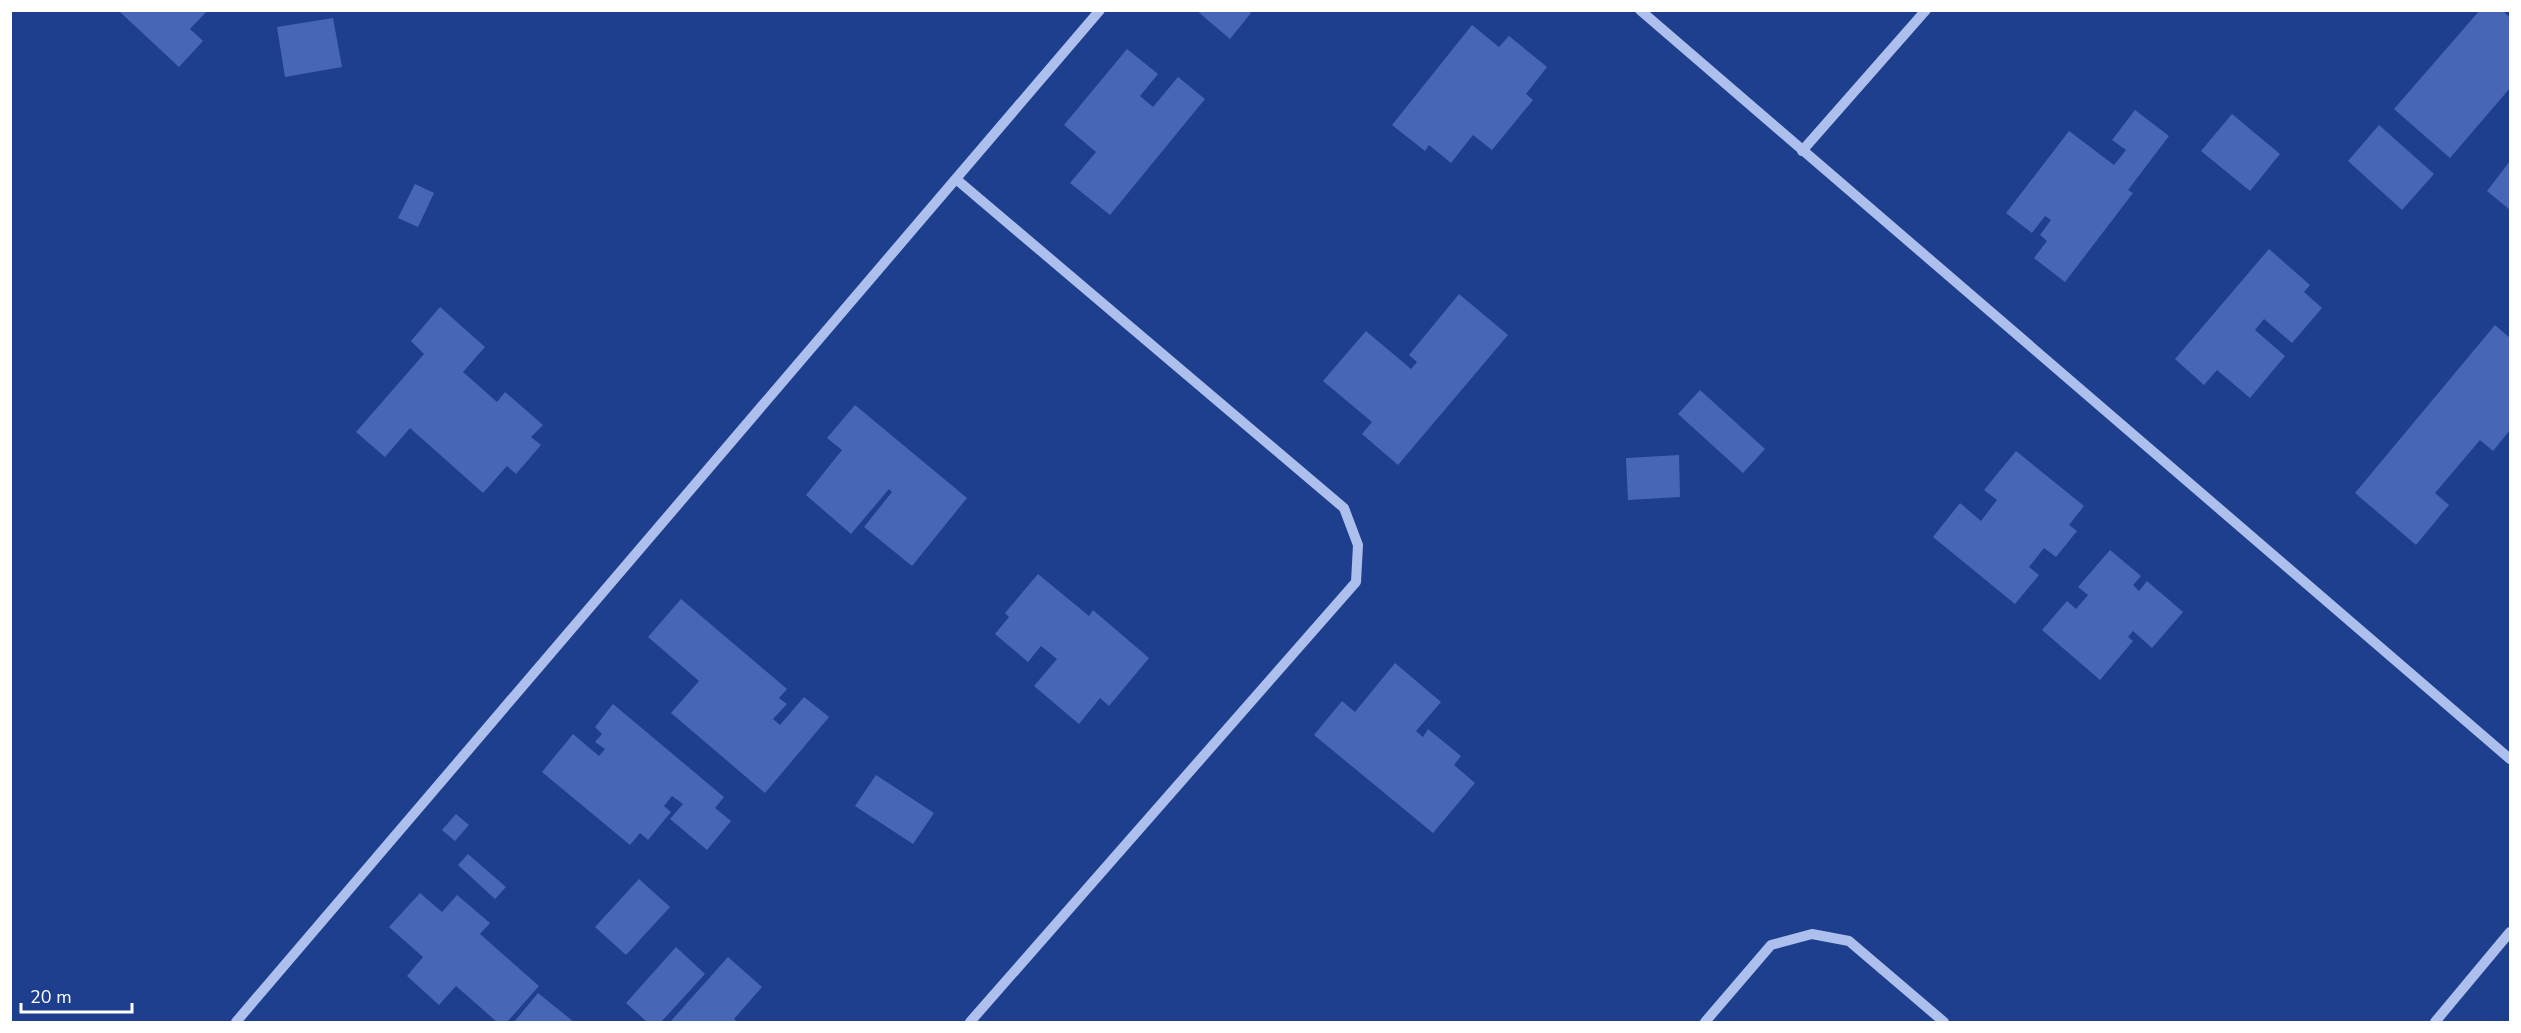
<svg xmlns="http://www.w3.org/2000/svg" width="2521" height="1033" font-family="'Nunito Sans',sans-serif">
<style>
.building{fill:#4767b6}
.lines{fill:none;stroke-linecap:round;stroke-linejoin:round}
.minor{stroke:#adc0ed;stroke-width:10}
</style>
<rect width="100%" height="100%" fill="#1e3e8e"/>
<path class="building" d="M 122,10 L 208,10 L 190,29 L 203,41 L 179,67 L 120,12 Z
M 1196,10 L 1248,10 L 1251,13 L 1230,39 Z
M 2480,10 L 2502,10 L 2510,18 L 2510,88 L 2450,158 L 2394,109 Z
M 333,18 L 342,67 L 285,77 L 277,27 Z
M 1472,25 L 1499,47 L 1509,36 L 1547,67 L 1526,94 L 1533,100 L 1492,150 L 1473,135 L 1451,163 L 1429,145 L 1425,151 L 1392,125 Z
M 1127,49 L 1158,74 L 1140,96 L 1153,107 L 1178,77 L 1205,99 L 1110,215 L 1070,183 L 1096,152 L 1064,125 Z
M 2135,110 L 2169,136 L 2128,190 L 2133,193 L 2065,282 L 2034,258 L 2047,241 L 2040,235 L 2051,220 L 2045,216 L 2032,233 L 2006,213 L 2069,131 L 2114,165 L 2126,150 L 2112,140 Z
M 2232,114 L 2280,154 L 2250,191 L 2201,151 Z
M 2379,125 L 2434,174 L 2402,210 L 2348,161 Z
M 2510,161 L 2510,210 L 2487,191 Z
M 415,184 L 434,193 L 418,227 L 398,218 Z
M 2269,249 L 2310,285 L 2304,292 L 2322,308 L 2292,343 L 2264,319 L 2255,330 L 2285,356 L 2250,398 L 2217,370 L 2204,385 L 2175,359 Z
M 1459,294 L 1508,335 L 1398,465 L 1362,434 L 1372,422 L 1323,381 L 1366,331 L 1411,369 L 1417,362 L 1409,355 Z
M 440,307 L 485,347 L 463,372 L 497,402 L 505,392 L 543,425 L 531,437 L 541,445 L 516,474 L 507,466 L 483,493 L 410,428 L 385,457 L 356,432 L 424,354 L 411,341 Z
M 2495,325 L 2510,338 L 2510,430 L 2493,451 L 2480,440 L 2435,493 L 2449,505 L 2416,545 L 2355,493 Z
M 1700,390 L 1765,449 L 1743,473 L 1678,414 Z
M 855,405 L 967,498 L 912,566 L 864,527 L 892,492 L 889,489 L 851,534 L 806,495 L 842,450 L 827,438 Z
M 2016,451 L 2084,506 L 2069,525 L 2077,531 L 2056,557 L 2044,548 L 2029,567 L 2039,575 L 2015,604 L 1933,537 L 1960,503 L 1981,521 L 1997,500 L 1984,490 Z
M 1679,455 L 1680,497 L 1628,500 L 1626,458 Z
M 2110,550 L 2141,576 L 2133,585 L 2139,591 L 2147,581 L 2183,612 L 2152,648 L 2133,631 L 2128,637 L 2133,641 L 2100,680 L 2042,630 L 2067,601 L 2076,609 L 2088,595 L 2078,587 Z
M 1038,574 L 1089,616 L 1093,610 L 1149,658 L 1109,706 L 1100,698 L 1079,724 L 1034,686 L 1057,659 L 1041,646 L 1028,662 L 995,634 L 1009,617 L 1005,613 Z
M 681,599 L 787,689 L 779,698 L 787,704 L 773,719 L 780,725 L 804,697 L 829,717 L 765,793 L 671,713 L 699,681 L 648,637 Z
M 1395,663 L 1441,702 L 1416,731 L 1423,737 L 1428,729 L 1461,756 L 1454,765 L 1475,783 L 1433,833 L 1314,735 L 1342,701 L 1355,712 Z
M 613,704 L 724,797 L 715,808 L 731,821 L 707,850 L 670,819 L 683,804 L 672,796 L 664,806 L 671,812 L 648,840 L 640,833 L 630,845 L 542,772 L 573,734 L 599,756 L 605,749 L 595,742 L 602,734 L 595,727 Z
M 876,775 L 934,813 L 913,844 L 855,806 Z
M 456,814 L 469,825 L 455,841 L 442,830 Z
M 468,854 L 506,887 L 495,899 L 458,865 Z
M 639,879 L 670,907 L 626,955 L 595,927 Z
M 420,893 L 442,912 L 457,895 L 490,923 L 480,934 L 539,986 L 507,1022 L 497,1022 L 456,986 L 439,1005 L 407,976 L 423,957 L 389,927 Z
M 676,947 L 705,974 L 661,1022 L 647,1022 L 626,1003 Z
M 728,957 L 762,987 L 734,1019 L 738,1022 L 670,1022 Z
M 538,993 L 574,1022 L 514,1022 Z"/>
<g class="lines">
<path class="minor" d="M 1640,10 L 2510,759
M 1802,151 L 1926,10
M 956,179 L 1344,508 L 1358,545 L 1356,582 L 970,1022
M 236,1022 L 1100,10
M 1705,1022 L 1771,945 L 1812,934 L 1849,941 L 1944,1022
M 2435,1022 L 2510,932"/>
</g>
<rect width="2521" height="1033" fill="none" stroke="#ffffff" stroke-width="24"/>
<path d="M21 1003v9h111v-9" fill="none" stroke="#ffffff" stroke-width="3"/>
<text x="30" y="1003" font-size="18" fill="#ffffff" stroke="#1e3e8e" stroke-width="4.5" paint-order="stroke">20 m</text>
</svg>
